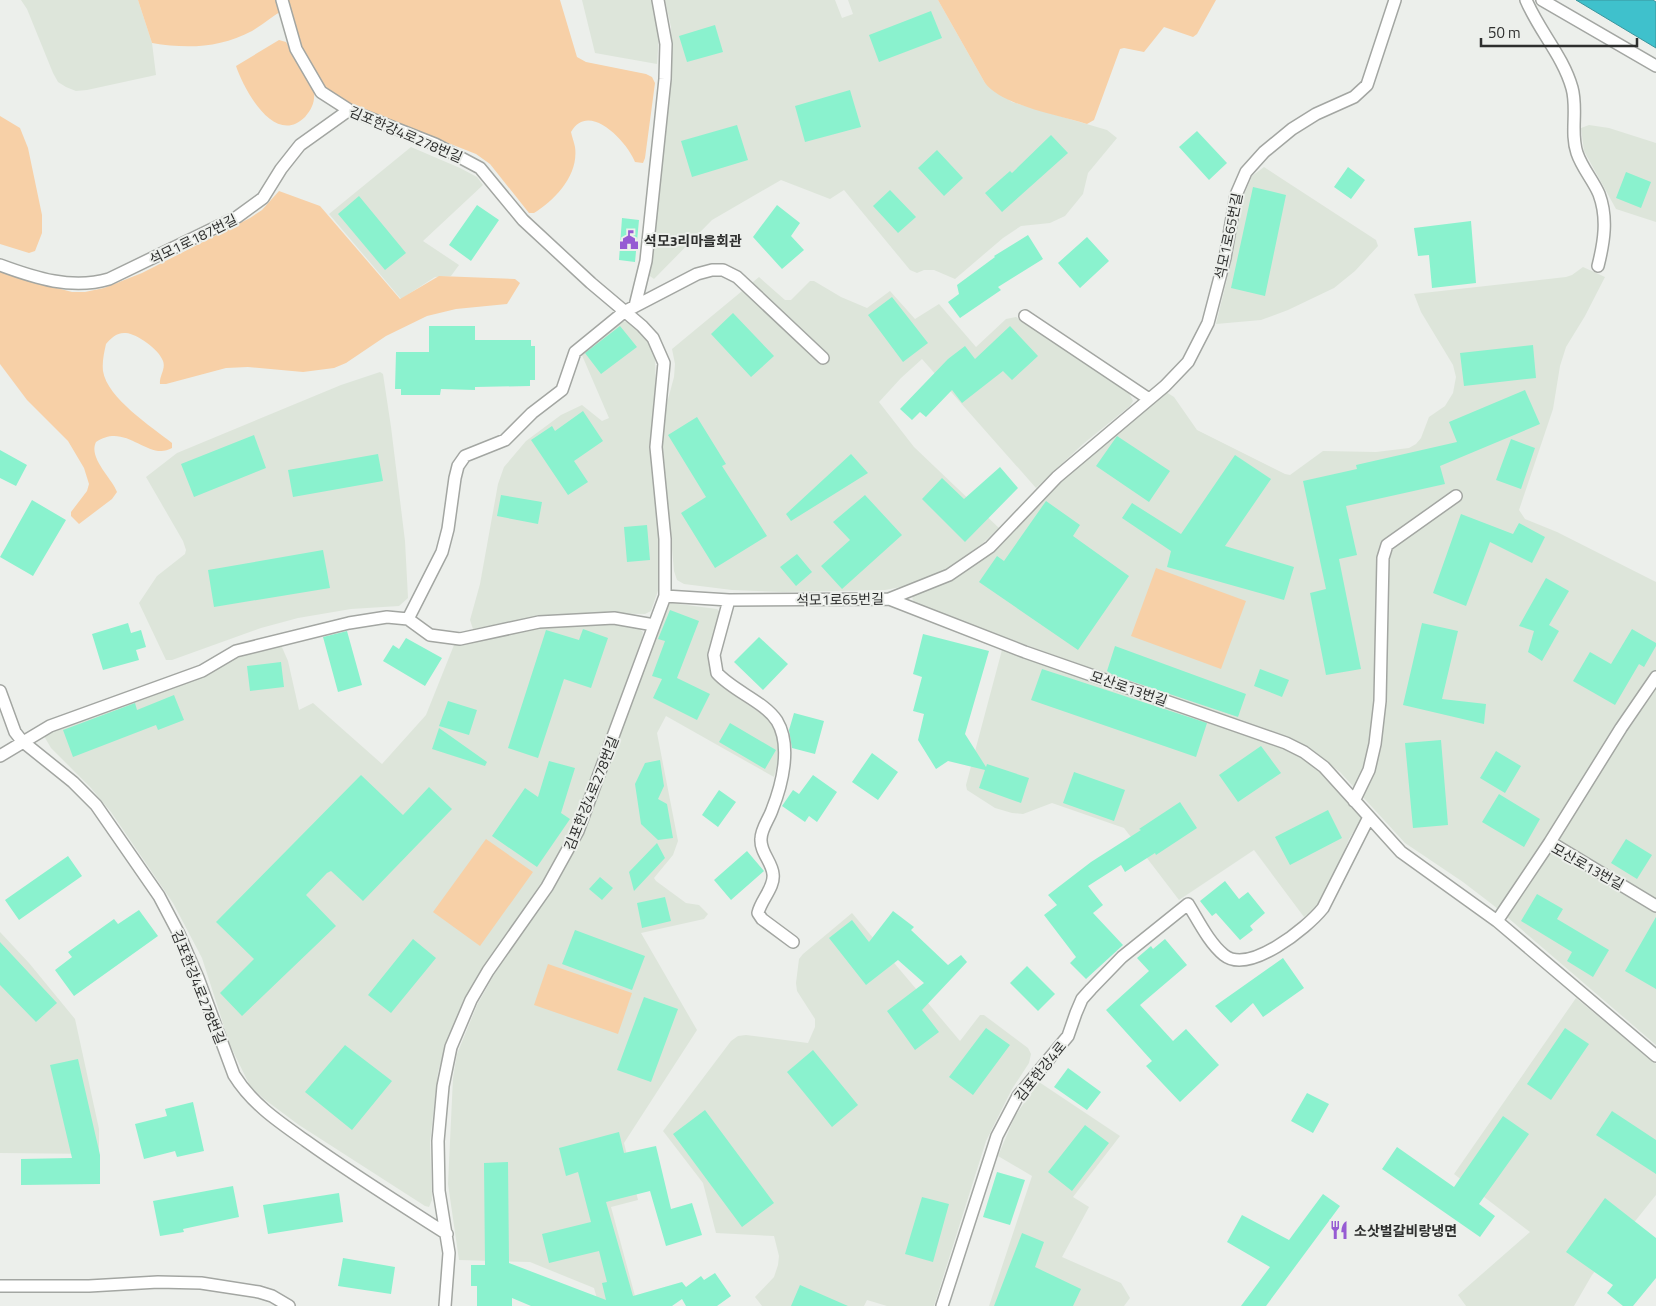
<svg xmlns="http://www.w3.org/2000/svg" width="1656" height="1306" font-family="'Titillium Web','Noto Sans KR',sans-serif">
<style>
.built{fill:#dde5da}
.green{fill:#f7d0a7}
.water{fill:#3fc1cc;stroke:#3a959d}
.building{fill:#8af2ce}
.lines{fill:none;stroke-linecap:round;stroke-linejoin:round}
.lane-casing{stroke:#a3a6a2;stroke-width:14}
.lane{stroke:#fff;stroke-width:11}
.labels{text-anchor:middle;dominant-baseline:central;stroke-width:4;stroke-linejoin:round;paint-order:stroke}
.street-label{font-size:14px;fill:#2e2f2e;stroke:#ecefeb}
.poi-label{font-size:14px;font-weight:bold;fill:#2e2f2e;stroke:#ecefeb;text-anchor:start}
</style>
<rect width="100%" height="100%" fill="#ecefeb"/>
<path class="built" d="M 21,0 L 138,0 L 152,43 L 156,75 L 87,90 L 76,91 L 66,87 L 58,82 L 53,73 L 27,9 Z
M 582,0 L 653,0 L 659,35 L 657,64 L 595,53 Z
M 665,0 L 835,0 L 842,18 L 853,14 L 848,0 L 938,0 L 985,83 L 1012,102 L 1107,130 L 1117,138 L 1088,173 L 1083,194 L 1065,216 L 1050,223 L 1021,226 L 1003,238 L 955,279 L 934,270 L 924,270 L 917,273 L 910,270 L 844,190 L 830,199 L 781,180 L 712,220 L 654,279 L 647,274 L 656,217 L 672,66 L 671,27 Z
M 1589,125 L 1609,128 L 1656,143 L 1656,222 L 1616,209 L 1584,151 L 1581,128 Z
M 411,147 L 460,168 L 477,177 L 483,185 L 423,241 L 459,265 L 451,276 L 435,277 L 401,299 L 329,214 Z
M 1264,167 L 1376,240 L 1378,246 L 1355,271 L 1334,288 L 1288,310 L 1261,320 L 1216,324 L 1232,259 L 1243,197 L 1252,176 Z
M 1583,267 L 1605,277 L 1585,316 L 1566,347 L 1560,366 L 1553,409 L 1519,510 L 1525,519 L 1557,532 L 1656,582 L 1656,1045 L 1493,905 L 1463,882 L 1405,843 L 1340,772 L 1302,744 L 1026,645 L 917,604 L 913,601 L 912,596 L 969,568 L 986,556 L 1055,486 L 1166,392 L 1174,397 L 1197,430 L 1285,474 L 1290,475 L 1323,451 L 1376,452 L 1409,448 L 1416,444 L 1421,438 L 1429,417 L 1445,406 L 1453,393 L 1456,377 L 1453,365 L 1421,312 L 1414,294 L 1566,277 L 1572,275 Z
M 759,277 L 785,300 L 791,300 L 810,281 L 814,281 L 841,297 L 867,308 L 890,291 L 915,319 L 939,304 L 976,347 L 1006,319 L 1016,317 L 1128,391 L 1133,401 L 1130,406 L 1083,444 L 1036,488 L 922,359 L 901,378 L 879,402 L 914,447 L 999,528 L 983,543 L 946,570 L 911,585 L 885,590 L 783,592 L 732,590 L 684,584 L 677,580 L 674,571 L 662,438 L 667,403 L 674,377 L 675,364 L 672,349 Z
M 620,321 L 629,322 L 638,329 L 649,340 L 655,355 L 656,393 L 651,451 L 661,556 L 661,582 L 651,611 L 645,614 L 583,613 L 537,617 L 473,629 L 470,620 L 480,584 L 498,484 L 504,467 L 526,441 L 561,415 L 582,405 L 602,421 L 609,418 L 581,353 Z
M 380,372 L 383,374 L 391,427 L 405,541 L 408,598 L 399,606 L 351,609 L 298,618 L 261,628 L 172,660 L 166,660 L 139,603 L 157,576 L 185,554 L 186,550 L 183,541 L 146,477 L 177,453 L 341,385 Z
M 671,603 L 717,609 L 720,612 L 710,654 L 711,671 L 721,686 L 770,720 L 778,737 L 778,760 L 774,777 L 666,716 L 657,733 L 678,841 L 673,855 L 654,878 L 656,881 L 686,903 L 699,905 L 708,914 L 704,919 L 641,933 L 697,1030 L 624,1143 L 638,1200 L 611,1207 L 635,1296 L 599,1306 L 594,1288 L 530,1262 L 459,1260 L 448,1184 L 453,1078 L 457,1054 L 477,1005 L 495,973 L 557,879 L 589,820 L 648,654 L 667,605 Z
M 599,622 L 638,627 L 643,632 L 642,638 L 574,827 L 537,892 L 475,981 L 446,1044 L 438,1072 L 430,1142 L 432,1200 L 429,1207 L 425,1206 L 299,1125 L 264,1099 L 250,1086 L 230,1045 L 202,958 L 173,903 L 111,812 L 91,788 L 51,748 L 44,736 L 47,733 L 199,678 L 239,655 L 281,645 L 288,661 L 299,710 L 313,703 L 382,764 L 426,715 L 454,645 L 539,626 Z
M 1002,650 L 1286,749 L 1316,767 L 1345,796 L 1362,818 L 1349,839 L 1331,885 L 1316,908 L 1304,917 L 1254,850 L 1179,900 L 1124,828 L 1052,803 L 1023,814 L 1012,813 L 995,808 L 967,790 L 966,785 Z
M 852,913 L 960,1041 L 980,1015 L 984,1015 L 1028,1048 L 1031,1054 L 1029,1063 L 1012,1089 L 986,1141 L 934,1306 L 887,1306 L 867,1300 L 864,1306 L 762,1306 L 755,1297 L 774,1277 L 778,1265 L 779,1256 L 774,1236 L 716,1233 L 703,1183 L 663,1131 L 731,1041 L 738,1036 L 746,1035 L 808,1043 L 815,1027 L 815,1019 L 797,991 L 796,983 L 799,959 L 803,954 Z
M 0,932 L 29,963 L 75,1019 L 99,1129 L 99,1154 L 0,1153 Z
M 1576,998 L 1656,1064 L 1656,1195 L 1592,1275 L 1574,1306 L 1466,1306 L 1458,1295 L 1530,1232 L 1454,1174 Z
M 1039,1082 L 1120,1136 L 1073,1197 L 1089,1207 L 1062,1257 L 1121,1283 L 1130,1298 L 1124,1306 L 989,1306 L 1032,1176 L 998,1156 L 1015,1116 Z"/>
<path class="green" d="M 138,0 L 560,0 L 577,57 L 586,62 L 646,74 L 652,77 L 655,83 L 645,158 L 643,163 L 635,162 C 628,143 589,100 571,132 C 572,137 574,142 575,147 C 579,175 555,200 534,213 L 529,213 L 490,164 L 476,154 L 344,102 L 326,89 L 303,54 L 288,7 C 275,14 264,24 252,31 C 220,48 187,49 152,43 Z
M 938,0 L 1216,0 L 1197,34 L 1193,37 L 1164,27 L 1144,52 L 1124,48 L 1120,49 L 1094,120 L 1087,124 C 1058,115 1003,106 985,83 Z
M 279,40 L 286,42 L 314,92 C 315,102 312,109 305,117 C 275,147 244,90 236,66 Z
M 0,116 L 20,128 L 28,148 L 42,215 L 42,233 L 35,251 L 29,253 L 0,244 Z
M 279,191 L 320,206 L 400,299 L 439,276 L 515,279 L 520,283 L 507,304 L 456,309 L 427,316 L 386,336 L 346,363 L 334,368 L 303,372 L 248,367 L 226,368 L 166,384 L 160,384 C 159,376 166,369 163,361 C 159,349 137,334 126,333 C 117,332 111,338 106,344 C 104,353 102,362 103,371 C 107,398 152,427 172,443 L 172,448 C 148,462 126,421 96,442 C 88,458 112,478 117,492 L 112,499 L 79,524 L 71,516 L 71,512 L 87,491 L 89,484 L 84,468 L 68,441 L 27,400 L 0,364 L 0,270 L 49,286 L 72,292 L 85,292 L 104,288 L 142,273 L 250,218 L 262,210 Z
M 1156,568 L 1246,601 L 1221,669 L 1131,636 Z
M 486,839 L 533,872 L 480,946 L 433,912 Z
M 548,964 L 632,993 L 618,1034 L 534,1005 Z"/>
<path class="water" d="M 1576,0 L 1653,0 L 1656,2 L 1656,48 Z"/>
<path class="building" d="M 931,11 L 942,38 L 879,62 L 869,35 Z
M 715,25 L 723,52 L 687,62 L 679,36 Z
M 850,90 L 861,127 L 805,142 L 795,106 Z
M 737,125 L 748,160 L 692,177 L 681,141 Z
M 1197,131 L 1227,163 L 1209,180 L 1179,147 Z
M 1051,135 L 1068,153 L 1002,212 L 985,193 L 1010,171 L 1012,173 Z
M 937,150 L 963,178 L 944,196 L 918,168 Z
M 1348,167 L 1365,180 L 1351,199 L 1334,187 Z
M 1626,172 L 1651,182 L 1641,208 L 1616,198 Z
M 1253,187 L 1286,195 L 1265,296 L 1231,288 Z
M 890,190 L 916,217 L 898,233 L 873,206 Z
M 359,196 L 406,253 L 385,270 L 338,214 Z
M 477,205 L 499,220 L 471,261 L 449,245 Z
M 777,205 L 800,223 L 791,236 L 804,250 L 782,269 L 753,237 Z
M 622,218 L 639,220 L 635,262 L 619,260 Z
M 1471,221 L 1476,283 L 1432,288 L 1429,255 L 1418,256 L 1414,228 Z
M 1028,235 L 1043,259 L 998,287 L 1001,290 L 960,318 L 948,302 L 959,294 L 957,285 L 995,257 L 994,256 Z
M 1087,237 L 1109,261 L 1080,288 L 1058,263 Z
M 892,297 L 928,343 L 903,362 L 868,315 Z
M 733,313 L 774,356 L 751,377 L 711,334 Z
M 429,326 L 475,326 L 475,340 L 531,340 L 531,346 L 535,346 L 535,380 L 530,380 L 530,386 L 475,387 L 475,390 L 441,389 L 440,395 L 401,395 L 401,389 L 395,389 L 396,352 L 429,352 Z
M 620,326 L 637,347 L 601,374 L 585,353 Z
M 1010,326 L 1038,356 L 1012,380 L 1003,371 L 962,403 L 952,390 L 926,417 L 920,412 L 912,420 L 900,409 L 948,359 L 965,346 L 975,359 Z
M 1533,345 L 1536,378 L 1464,386 L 1460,353 Z
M 1525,390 L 1540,424 L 1440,466 L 1445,484 L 1346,506 L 1357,555 L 1339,559 L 1361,669 L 1326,675 L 1310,593 L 1326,589 L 1303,481 L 1357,469 L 1356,465 L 1457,442 L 1449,422 Z
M 583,411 L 603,441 L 574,461 L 588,482 L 568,495 L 531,440 L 552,426 L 555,431 Z
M 697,417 L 726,464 L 722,466 L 767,536 L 715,568 L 681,513 L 706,497 L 668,435 Z
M 254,435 L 266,468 L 194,497 L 181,464 Z
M 1117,436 L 1170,471 L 1149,502 L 1096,466 Z
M 1511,439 L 1535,448 L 1521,489 L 1496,480 Z
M 0,450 L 27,465 L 16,486 L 0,478 Z
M 378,454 L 383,481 L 293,497 L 288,470 Z
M 851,454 L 868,473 L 791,521 L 786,514 Z
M 1235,455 L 1271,479 L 1225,546 L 1294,567 L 1284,600 L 1167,567 L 1171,551 L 1122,518 L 1132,503 L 1181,534 Z
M 1000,467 L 1018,488 L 965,542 L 922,499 L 942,478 L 964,499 Z
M 501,495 L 542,502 L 538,524 L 497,516 Z
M 865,495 L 902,535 L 842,589 L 821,566 L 850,540 L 833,522 Z
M 32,500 L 66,520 L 33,576 L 0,557 Z
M 1046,501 L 1080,525 L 1073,536 L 1129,576 L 1078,650 L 979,582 L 997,556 L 1004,561 Z
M 1461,514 L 1513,534 L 1519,523 L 1545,537 L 1532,563 L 1490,542 L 1466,606 L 1433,593 Z
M 647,525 L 650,560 L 627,562 L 624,527 Z
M 323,550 L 330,588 L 214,607 L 208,570 Z
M 797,554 L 812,572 L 796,586 L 780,567 Z
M 1546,578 L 1569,591 L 1549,625 L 1559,631 L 1542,661 L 1528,652 L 1534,631 L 1519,626 Z
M 670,610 L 699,621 L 677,678 L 710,694 L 697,720 L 653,698 L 662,679 L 652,676 L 665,641 L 658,639 Z
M 128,623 L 131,633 L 141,630 L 146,647 L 136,650 L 139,660 L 103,670 L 92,634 Z
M 1422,623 L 1458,631 L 1442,699 L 1486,704 L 1484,724 L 1403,705 Z
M 583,629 L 608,638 L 591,688 L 564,679 L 538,758 L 508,748 L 546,630 L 579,640 Z
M 1632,629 L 1656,643 L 1656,646 L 1644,667 L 1639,664 L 1615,705 L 1573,681 L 1590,652 L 1611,664 Z
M 347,631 L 362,685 L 338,692 L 323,637 Z
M 923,634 L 989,651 L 965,734 L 986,767 L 987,764 L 1029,778 L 1021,803 L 979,788 L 985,770 L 948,761 L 936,769 L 918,740 L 924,714 L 913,711 L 922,677 L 913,674 Z
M 759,637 L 788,664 L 763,690 L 734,662 Z
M 406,638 L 442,658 L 425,686 L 383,661 L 393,645 L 399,649 Z
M 1115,646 L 1246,694 L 1238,717 L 1113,675 L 1107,671 Z
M 281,662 L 284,687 L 250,691 L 247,666 Z
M 1042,669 L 1207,723 L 1196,757 L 1031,700 Z
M 1260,669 L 1289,680 L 1282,697 L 1254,686 Z
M 174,695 L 184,720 L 158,730 L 156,725 L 73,757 L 63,730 L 135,703 L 137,710 Z
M 448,701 L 477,710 L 469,735 L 439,726 Z
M 794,713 L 824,721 L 815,754 L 792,748 L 789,730 Z
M 730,723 L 776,750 L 765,769 L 719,742 Z
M 439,728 L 487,762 L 485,766 L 432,749 Z
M 1441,740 L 1448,825 L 1413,828 L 1405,743 Z
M 1261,746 L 1281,773 L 1238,802 L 1219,775 Z
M 1496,751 L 1521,766 L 1505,793 L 1480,778 Z
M 872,753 L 898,772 L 878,800 L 852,782 Z
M 660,760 L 664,786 L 658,799 L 667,804 L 673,838 L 658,840 L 641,824 L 635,784 L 645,763 Z
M 549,761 L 575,768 L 561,813 L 570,819 L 537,867 L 492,836 L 525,788 L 538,797 Z
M 1074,772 L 1125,790 L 1114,821 L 1063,803 Z
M 361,775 L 403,815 L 429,787 L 452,809 L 363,901 L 331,871 L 327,873 L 306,895 L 336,926 L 242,1016 L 220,993 L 254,959 L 216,922 Z
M 813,775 L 837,792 L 817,822 L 809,816 L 805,822 L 782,806 L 793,790 L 799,794 Z
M 719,790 L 736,802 L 718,827 L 702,815 Z
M 1499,794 L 1540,819 L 1524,847 L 1482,822 Z
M 1180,802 L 1197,828 L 1156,855 L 1155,853 L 1125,872 L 1121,865 L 1088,886 L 1103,905 L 1093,913 L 1123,945 L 1086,979 L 1070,963 L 1076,957 L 1044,915 L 1057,905 L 1048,895 L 1091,862 L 1141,830 L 1139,829 Z
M 1328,810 L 1342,838 L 1290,865 L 1275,837 Z
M 1626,839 L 1652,855 L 1637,879 L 1611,863 Z
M 657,843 L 665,858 L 634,891 L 629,872 Z
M 747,851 L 764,871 L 731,900 L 714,880 Z
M 68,856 L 82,876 L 19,920 L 5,900 Z
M 600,877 L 613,888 L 602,900 L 589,889 Z
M 1225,881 L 1239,899 L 1248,892 L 1265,913 L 1250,926 L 1253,930 L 1240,940 L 1216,913 L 1212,916 L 1200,901 Z
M 1537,894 L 1563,909 L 1557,919 L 1609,950 L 1593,977 L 1567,961 L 1572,952 L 1521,921 Z
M 665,897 L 671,921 L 642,928 L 637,903 Z
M 139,910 L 158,936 L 74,996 L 55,970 L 72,957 L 68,952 L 114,919 L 118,924 Z
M 893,911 L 914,927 L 911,930 L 948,965 L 961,955 L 967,962 L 922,1010 L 939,1032 L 915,1050 L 887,1011 L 924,983 L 898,960 L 866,985 L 829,938 L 852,920 L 869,942 Z
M 1656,917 L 1656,989 L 1625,971 Z
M 575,930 L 645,956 L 632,990 L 562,964 Z
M 413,939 L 436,958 L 391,1013 L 368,995 Z
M 1165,939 L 1187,965 L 1140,1005 L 1173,1041 L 1186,1029 L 1219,1065 L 1180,1102 L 1146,1066 L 1152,1061 L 1106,1010 L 1149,971 L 1137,958 L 1151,946 L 1153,949 Z
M 0,942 L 57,1003 L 36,1022 L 0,985 Z
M 1283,958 L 1304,988 L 1263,1017 L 1253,1003 L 1231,1023 L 1215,1006 Z
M 1027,966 L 1055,994 L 1038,1011 L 1010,983 Z
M 644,997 L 678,1009 L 651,1082 L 617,1070 Z
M 986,1028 L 1010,1045 L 973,1095 L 949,1077 Z
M 1565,1028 L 1589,1044 L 1551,1100 L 1527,1084 Z
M 345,1045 L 392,1081 L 352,1130 L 305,1092 Z
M 813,1050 L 858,1105 L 832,1127 L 787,1072 Z
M 78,1059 L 100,1155 L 100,1184 L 21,1185 L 21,1159 L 72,1158 L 50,1065 Z
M 1068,1068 L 1101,1092 L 1087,1110 L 1054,1087 Z
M 1307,1093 L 1329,1104 L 1313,1133 L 1291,1121 Z
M 193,1102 L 204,1151 L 177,1157 L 175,1151 L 144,1159 L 135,1124 L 167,1116 L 165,1109 Z
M 705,1110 L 774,1203 L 742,1227 L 673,1134 Z
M 1612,1111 L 1656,1140 L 1656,1174 L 1596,1135 Z
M 1503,1116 L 1529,1134 L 1479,1204 L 1495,1216 L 1480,1237 L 1382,1169 L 1397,1147 L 1454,1187 Z
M 1085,1125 L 1109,1143 L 1072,1191 L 1048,1172 Z
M 619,1132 L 624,1153 L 656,1146 L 671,1209 L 692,1203 L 702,1235 L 666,1246 L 650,1191 L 606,1202 L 633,1296 L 682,1282 L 686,1287 L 701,1276 L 704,1280 L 715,1273 L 731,1296 L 717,1306 L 686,1306 L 682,1299 L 672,1306 L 531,1306 L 512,1298 L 512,1306 L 477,1306 L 477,1286 L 471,1286 L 471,1265 L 485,1265 L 484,1163 L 508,1162 L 509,1263 L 606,1300 L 602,1283 L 607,1282 L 599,1251 L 549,1263 L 542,1234 L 591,1222 L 578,1172 L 566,1176 L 559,1148 Z
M 997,1172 L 1025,1180 L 1010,1225 L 983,1217 Z
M 233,1186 L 239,1217 L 183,1229 L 184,1232 L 160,1236 L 153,1201 Z
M 339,1193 L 343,1222 L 268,1234 L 263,1205 Z
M 1323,1194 L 1340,1206 L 1266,1306 L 1241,1306 L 1270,1267 L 1227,1242 L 1242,1215 L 1289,1240 Z
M 922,1197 L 949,1204 L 933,1262 L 905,1254 Z
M 1605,1198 L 1656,1238 L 1656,1278 L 1633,1306 L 1623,1306 L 1607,1293 L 1613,1285 L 1566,1252 Z
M 1022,1233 L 1044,1242 L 1035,1267 L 1081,1289 L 1073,1306 L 994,1306 Z
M 343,1258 L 395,1267 L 391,1294 L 338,1286 Z
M 800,1285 L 848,1306 L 791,1306 Z"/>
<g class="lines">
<g class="lane-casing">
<path id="lane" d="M 282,0 L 296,49 L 321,92 L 349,110 L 435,144 L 480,168 L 523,220 L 591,283 L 642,326 L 653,338 L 664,363 L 656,447 L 665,539 L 665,596 L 578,831 L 547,887 L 488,971 L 471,1000 L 451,1047 L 443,1086 L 438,1141 L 439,1191 L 449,1253 L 445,1306
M 1526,0 C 1539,31 1563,56 1572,88 C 1578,109 1570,133 1577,153 C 1582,168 1593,180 1599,194 C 1608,218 1604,242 1598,266
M 1542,0 L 1656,66
M 0,265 C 35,278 72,290 109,279 L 237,217 L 263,198 L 281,169 L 300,145 L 349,110
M 635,306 L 646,261 L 665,79 L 666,44 L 658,0
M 1025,316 L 1149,399
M 665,596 L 729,600 L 889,599 L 949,575 L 990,547 L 1057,477 L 1165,386 L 1188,362 L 1208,323 L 1225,258 L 1236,195 L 1246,172 L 1264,152 L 1292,129 L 1316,114 L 1354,97 L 1367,85 L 1395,0
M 889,599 L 1025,652 L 1286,743 L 1304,752 L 1324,767 L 1401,852 L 1497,921 L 1656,1056
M 729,600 L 714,655 L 717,673 C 733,691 765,702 777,721 C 792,746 782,785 772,810 C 769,819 761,829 761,839 C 760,852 772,862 773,874 C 775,887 761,900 758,913 L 762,919 L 793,942
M 654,625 L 614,618 L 539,622 L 460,639 L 430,635 L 408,619 L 442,552 L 448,529 L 455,478 L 458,466 L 465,456 L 505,440 L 532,413 L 562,390 L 575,352 L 624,312 L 697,274 L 712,270 L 723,270 L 737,277 L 823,358
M 0,691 L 15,732 L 22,741 L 73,782 L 96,805 L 159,896 L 179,934 L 198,978 L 234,1075 C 252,1104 279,1122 306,1141 C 352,1174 400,1204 447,1234
M 0,756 L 50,726 L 202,671 L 236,651 L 349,623 L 387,617 L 408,619
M 1354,801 L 1369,770 L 1375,744 L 1380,701 L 1383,558 L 1387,545 L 1456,496
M 1550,842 L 1621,728 L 1656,677
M 1497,921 L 1550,842 L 1656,906
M 0,1286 L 89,1286 L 158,1282 L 201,1283 L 259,1292 L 272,1296 L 289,1306
M 942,1306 L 997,1136 L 1018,1096 L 1068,1036 L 1076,1013 L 1082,999 L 1091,989 L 1122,957 L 1188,904 C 1198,920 1209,943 1224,955 C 1249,975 1307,928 1323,908 L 1369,817"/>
</g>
<use href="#lane" class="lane"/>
</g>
<defs>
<g id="civic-bare" transform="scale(1.5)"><path d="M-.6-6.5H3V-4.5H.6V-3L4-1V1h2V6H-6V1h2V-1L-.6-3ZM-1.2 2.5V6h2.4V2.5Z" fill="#965bd3" stroke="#ecefeb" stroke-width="2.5" paint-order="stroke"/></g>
<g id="restaurant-bare" transform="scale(1.5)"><path d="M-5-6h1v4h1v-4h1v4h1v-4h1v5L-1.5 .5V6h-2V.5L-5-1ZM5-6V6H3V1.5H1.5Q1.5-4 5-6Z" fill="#965bd3" stroke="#ecefeb" stroke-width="2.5" paint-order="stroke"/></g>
</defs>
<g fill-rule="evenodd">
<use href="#civic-bare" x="629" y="240"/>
<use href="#restaurant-bare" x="1339" y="1230"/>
</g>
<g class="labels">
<g class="street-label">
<text transform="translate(406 134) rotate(23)">김포한강4로278번길</text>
<text transform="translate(1228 236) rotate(-78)">석모1로65번길</text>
<text transform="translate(193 239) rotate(-26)">석모1로187번길</text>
<text transform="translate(840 599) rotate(-1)">석모1로65번길</text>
<text transform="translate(1129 688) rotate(19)">모산로13번길</text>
<text transform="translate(591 793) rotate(-68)">김포한강4로278번길</text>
<text transform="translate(1588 866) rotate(29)">모산로13번길</text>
<text transform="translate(199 987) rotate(68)">김포한강4로278번길</text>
<text transform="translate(1040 1071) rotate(-51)">김포한강4로</text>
</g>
<g class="poi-label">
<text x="644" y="240">석모3리마을회관</text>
<text x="1354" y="1230">소삿벌갈비랑냉면</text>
</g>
</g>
<path d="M1481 38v8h156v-8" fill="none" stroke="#2e2f2e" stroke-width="2.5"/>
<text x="1488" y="38" font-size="15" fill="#2e2f2e" stroke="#ecefeb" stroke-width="4" paint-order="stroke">50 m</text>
</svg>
